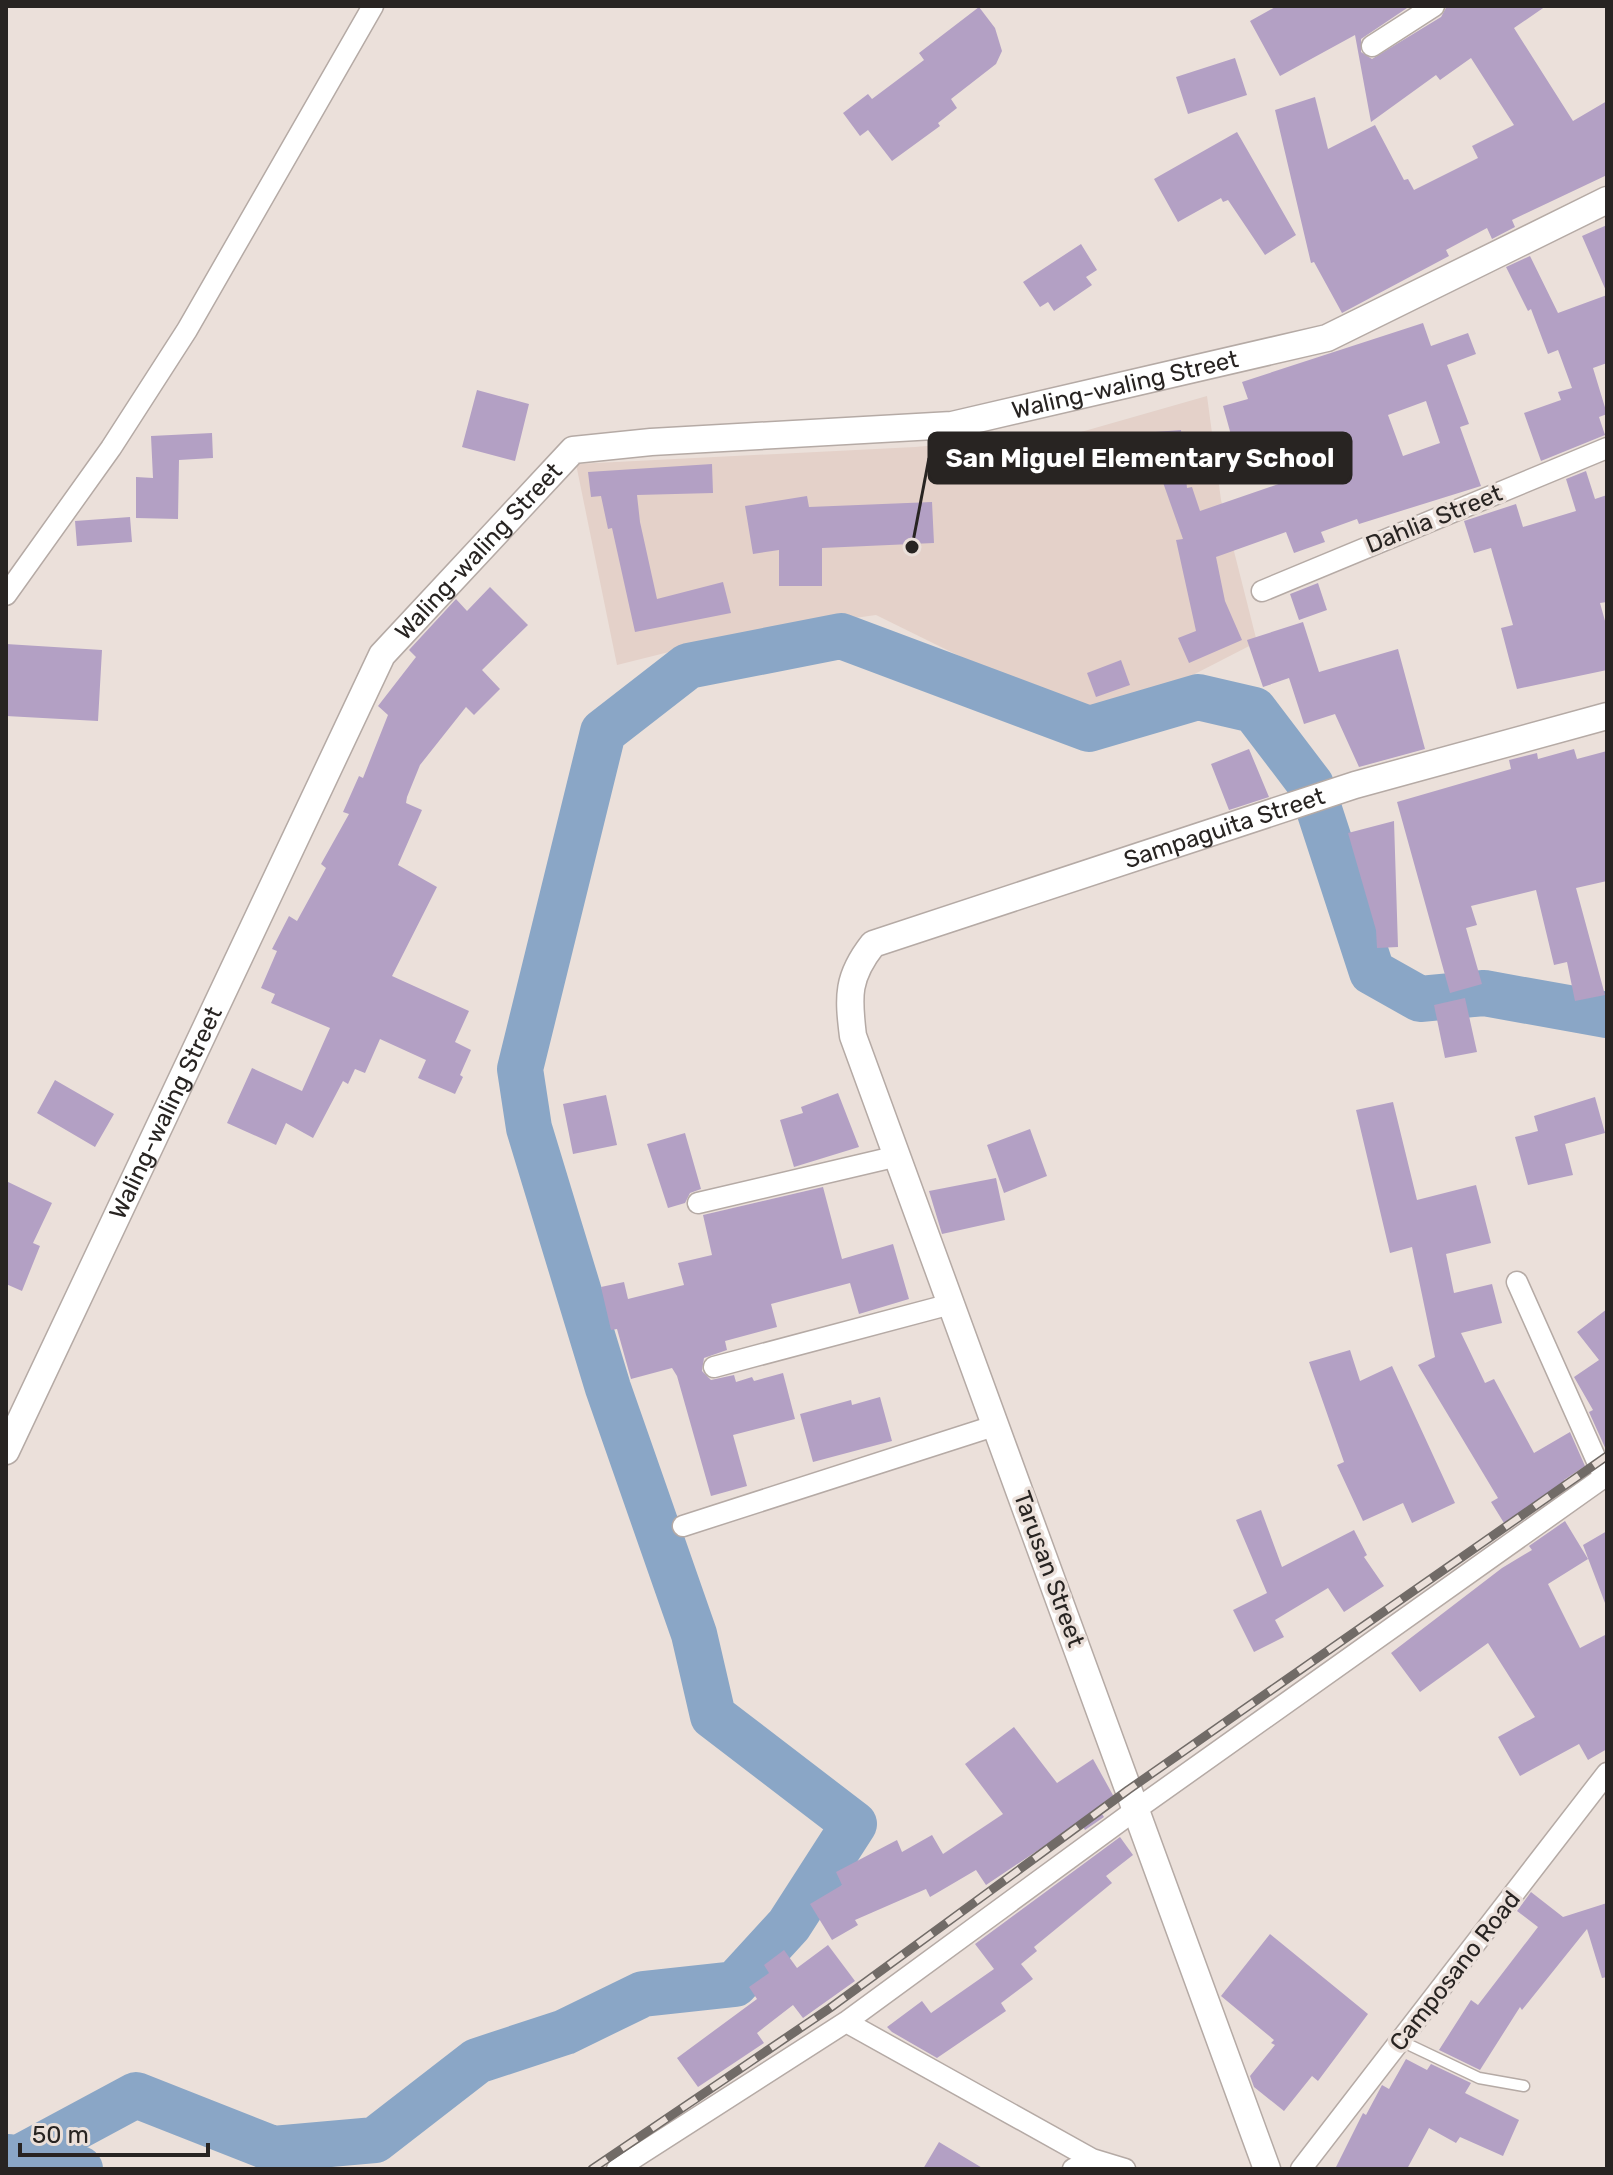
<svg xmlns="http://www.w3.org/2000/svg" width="1613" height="2175" font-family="Rubik,sans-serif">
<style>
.built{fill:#e4d1c9}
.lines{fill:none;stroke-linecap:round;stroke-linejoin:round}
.river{stroke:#8aa6c6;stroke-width:46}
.building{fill:#b3a0c4;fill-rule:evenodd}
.service-casing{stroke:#b5aaa5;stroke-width:13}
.minor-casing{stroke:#b5aaa5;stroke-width:23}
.tertiary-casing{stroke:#b5aaa5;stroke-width:29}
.service{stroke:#fff;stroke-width:10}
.minor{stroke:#fff;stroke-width:20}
.tertiary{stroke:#fff;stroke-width:26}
.rail-casing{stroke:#716b67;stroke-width:9}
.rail{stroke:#ebe0da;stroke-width:6;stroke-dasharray:18;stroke-linecap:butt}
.labels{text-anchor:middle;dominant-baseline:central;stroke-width:7;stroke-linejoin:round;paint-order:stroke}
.street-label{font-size:24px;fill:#282422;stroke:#ebe0da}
.leader{fill:none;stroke:#282422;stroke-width:3}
.callout-dot{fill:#282422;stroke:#ebe0da;stroke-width:3}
.callout{fill:#282422;stroke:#282422;stroke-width:3}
.callout-label{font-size:26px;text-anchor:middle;font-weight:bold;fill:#fff}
</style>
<rect width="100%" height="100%" fill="#ebe0da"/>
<path class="built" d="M 1207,396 L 1221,500 L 1257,642 L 1150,697 L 1075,708 L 1010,681 L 876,615 L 741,634 L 617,665 L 576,464 L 915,447 L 1081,432 Z"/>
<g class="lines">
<path class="river" d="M 8,2157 L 80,2169
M 17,2159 L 136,2095 L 273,2149 L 375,2140 L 477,2061 L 565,2032 L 643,1994 L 735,1984 L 789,1925 L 854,1824 L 713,1716 L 694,1634 L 608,1388 L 529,1128 L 520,1069 L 603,732 L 688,666 L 841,636 L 1089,729 L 1198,697 L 1254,710 L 1311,785 L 1372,972 L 1420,999 L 1484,993 L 1607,1015"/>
</g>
<path class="building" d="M 1277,6 L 1410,6 L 1361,39 L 1361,52 L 1372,59 L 1441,17 L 1447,6 L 1546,6 L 1514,28 L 1573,121 L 1607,101 L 1607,175 L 1512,220 L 1515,227 L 1492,239 L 1487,228 L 1446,250 L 1449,256 L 1342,313 L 1314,262 L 1311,263 L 1275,110 L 1315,97 L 1328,149 L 1375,125 L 1404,180 L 1408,179 L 1414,190 L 1478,158 L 1472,146 L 1514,125 L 1471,58 L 1440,80 L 1436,75 L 1371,122 L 1355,35 L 1280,76 L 1250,21 Z
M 979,7 L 995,28 L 1002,51 L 996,64 L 951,99 L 957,108 L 938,123 L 940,126 L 892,161 L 868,130 L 860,136 L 843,113 L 868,94 L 872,99 L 924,60 L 919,53 Z
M 1235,58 L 1247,95 L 1188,114 L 1176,77 Z
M 1237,132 L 1296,235 L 1265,255 L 1228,200 L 1223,202 L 1221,198 L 1178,222 L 1154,179 Z
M 1607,225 L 1607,293 L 1582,236 Z
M 1081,244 L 1097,270 L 1086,277 L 1092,285 L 1054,311 L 1048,302 L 1040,307 L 1023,282 Z
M 1530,256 L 1558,313 L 1607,295 L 1607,363 L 1593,368 L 1607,414 L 1599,417 L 1605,435 L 1541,461 L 1524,413 L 1561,400 L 1558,392 L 1572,388 L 1558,350 L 1548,354 L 1531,309 L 1528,311 L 1506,267 Z
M 1423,323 L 1431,346 L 1468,333 L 1476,354 L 1447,365 L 1469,424 L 1460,427 L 1481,486 L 1359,524 L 1357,519 L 1321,532 L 1325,542 L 1294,553 L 1286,532 L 1216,557 L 1225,601 L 1242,640 L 1189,663 L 1178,638 L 1196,631 L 1176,540 L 1183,539 L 1160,474 L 1043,479 L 1041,451 L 1144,445 L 1143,433 L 1181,430 L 1187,488 L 1192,487 L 1200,511 L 1296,478 L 1282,439 L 1236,453 L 1223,406 L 1248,399 L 1242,382 ZM 1426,401 L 1440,443 L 1403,456 L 1388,415 Z
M 477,390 L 529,404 L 515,461 L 462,447 Z
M 212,433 L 213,458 L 179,460 L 178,519 L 136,518 L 136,477 L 153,478 L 151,436 Z
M 712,464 L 713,493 L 637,495 L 640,522 L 657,599 L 723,582 L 731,613 L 635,632 L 612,528 L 608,529 L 601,496 L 591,497 L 588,472 Z
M 1586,471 L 1595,499 L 1607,495 L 1607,602 L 1600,603 L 1607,628 L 1607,670 L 1517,689 L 1501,628 L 1513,625 L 1491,548 L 1474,553 L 1464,521 L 1516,504 L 1523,527 L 1576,511 L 1566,479 Z
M 807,496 L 809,507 L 932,502 L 934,543 L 822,548 L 822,586 L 779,586 L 779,550 L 753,554 L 745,506 Z
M 130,517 L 132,542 L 77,546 L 75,521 Z
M 1318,583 L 1327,610 L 1299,620 L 1290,594 Z
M 490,587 L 528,625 L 482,670 L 500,689 L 474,715 L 466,707 L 420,765 L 407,797 L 406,803 L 422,810 L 398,865 L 437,887 L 392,976 L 469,1011 L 455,1042 L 471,1050 L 460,1075 L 463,1077 L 455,1094 L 418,1078 L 426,1060 L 380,1039 L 365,1073 L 355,1069 L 348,1084 L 343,1081 L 313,1138 L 286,1123 L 276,1145 L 227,1123 L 252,1068 L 302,1091 L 330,1028 L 271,1003 L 275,994 L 261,988 L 277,951 L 272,949 L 289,916 L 297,921 L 326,868 L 321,864 L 349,814 L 343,812 L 359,776 L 363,778 L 388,715 L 378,706 L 416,657 L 409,650 L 456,599 L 467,611 Z
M 1303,622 L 1319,672 L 1398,649 L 1425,749 L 1359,767 L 1335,714 L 1304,724 L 1289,678 L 1263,687 L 1247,640 Z
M 6,644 L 102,650 L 98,721 L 6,716 Z
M 1121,660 L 1130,685 L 1096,697 L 1087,673 Z
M 1249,749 L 1269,797 L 1229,810 L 1211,764 Z
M 1574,749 L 1577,759 L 1607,751 L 1607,881 L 1576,888 L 1605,995 L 1575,1001 L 1567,962 L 1554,965 L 1536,890 L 1471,906 L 1477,925 L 1466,928 L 1482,984 L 1450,993 L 1397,802 L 1511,769 L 1509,760 L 1537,753 L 1538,759 Z
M 1394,821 L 1398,947 L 1377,948 L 1376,930 L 1348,833 Z
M 1465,998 L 1477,1052 L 1445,1058 L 1434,1005 Z
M 55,1080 L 114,1114 L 95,1147 L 37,1113 Z
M 838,1093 L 859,1147 L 794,1167 L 780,1120 L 803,1113 L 801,1107 Z
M 606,1095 L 617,1145 L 573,1154 L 563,1104 Z
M 1595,1097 L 1605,1133 L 1565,1144 L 1573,1175 L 1528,1185 L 1515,1137 L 1538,1131 L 1534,1116 Z
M 1393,1102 L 1417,1200 L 1476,1185 L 1491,1243 L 1446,1254 L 1454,1293 L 1492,1284 L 1502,1323 L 1461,1333 L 1485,1383 L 1494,1379 L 1534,1453 L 1570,1432 L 1585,1466 L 1564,1480 L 1566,1484 L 1549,1494 L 1552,1498 L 1516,1524 L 1512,1517 L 1504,1523 L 1491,1502 L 1498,1498 L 1418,1365 L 1435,1357 L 1412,1247 L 1390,1253 L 1356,1110 Z
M 1030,1129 L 1047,1176 L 1004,1193 L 987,1145 Z
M 685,1133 L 701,1189 L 690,1193 L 685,1203 L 668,1208 L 647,1144 Z
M 996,1178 L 1005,1220 L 942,1234 L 929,1191 Z
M 6,1181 L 52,1203 L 33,1243 L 40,1246 L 22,1291 L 6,1284 Z
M 823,1187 L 842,1259 L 893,1244 L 909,1299 L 859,1314 L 850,1283 L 771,1304 L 777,1327 L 725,1341 L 727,1350 L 704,1358 L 702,1371 L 711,1380 L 734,1375 L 736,1382 L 752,1377 L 754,1381 L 783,1373 L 795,1419 L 733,1435 L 747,1486 L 711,1496 L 677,1376 L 672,1368 L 631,1379 L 617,1329 L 611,1330 L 601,1287 L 624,1282 L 628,1299 L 684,1285 L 678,1263 L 712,1255 L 703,1215 Z
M 1607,1309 L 1607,1452 L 1589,1412 L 1593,1410 L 1574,1377 L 1599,1360 L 1577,1332 Z
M 1350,1350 L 1360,1381 L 1392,1366 L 1455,1503 L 1412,1523 L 1403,1503 L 1363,1521 L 1337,1465 L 1344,1462 L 1309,1362 Z
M 880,1397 L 892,1441 L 813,1462 L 800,1414 L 851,1400 L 852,1405 Z
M 1261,1510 L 1282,1567 L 1354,1530 L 1367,1555 L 1364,1557 L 1384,1586 L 1344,1612 L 1328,1588 L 1275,1620 L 1284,1637 L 1254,1652 L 1233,1610 L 1267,1593 L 1236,1520 Z
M 1565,1521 L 1588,1559 L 1548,1584 L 1580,1648 L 1607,1634 L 1607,1749 L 1588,1760 L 1579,1744 L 1520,1776 L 1498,1737 L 1535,1717 L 1488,1643 L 1420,1692 L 1391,1653 L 1502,1568 L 1532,1550 L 1529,1546 Z
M 1607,1531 L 1607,1602 L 1605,1603 L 1583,1545 Z
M 1014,1727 L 1057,1783 L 1093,1759 L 1114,1797 L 1098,1808 L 1104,1817 L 1085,1830 L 1080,1822 L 986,1885 L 976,1870 L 930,1897 L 926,1889 L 855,1920 L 858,1925 L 832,1940 L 810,1904 L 842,1885 L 836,1872 L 897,1840 L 902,1852 L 932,1835 L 943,1854 L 1003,1814 L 965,1764 Z
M 1120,1837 L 1133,1855 L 1106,1876 L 1112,1883 L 1034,1947 L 1037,1951 L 1021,1964 L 1033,1979 L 1001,2003 L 1006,2011 L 937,2058 L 892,2032 L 887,2027 L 922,2001 L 931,2013 L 994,1969 L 975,1944 Z
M 1531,1892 L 1563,1917 L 1607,1903 L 1607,1977 L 1602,1978 L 1587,1929 L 1522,2010 L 1520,2007 L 1480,2070 L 1439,2050 L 1471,2000 L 1478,2005 L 1538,1927 L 1517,1911 Z
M 1270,1934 L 1368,2014 L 1318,2081 L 1312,2076 L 1284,2111 L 1254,2087 L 1250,2076 L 1275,2045 L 1271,2043 L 1274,2040 L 1221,1996 Z
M 828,1945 L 855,1981 L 803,2018 L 793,2005 L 757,2033 L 764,2043 L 698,2087 L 677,2058 L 757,1999 L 749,1987 L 769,1973 L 764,1965 L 784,1950 L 797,1968 Z
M 1406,2059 L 1427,2070 L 1431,2064 L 1471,2083 L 1465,2093 L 1519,2120 L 1503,2156 L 1460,2137 L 1456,2143 L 1429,2128 L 1407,2169 L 1335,2169 L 1363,2113 L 1366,2115 L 1382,2085 L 1389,2089 Z
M 939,2142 L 984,2169 L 923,2169 Z"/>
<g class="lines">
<g class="service-casing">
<path id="service" d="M 1401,2041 L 1479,2078 L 1524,2086"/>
</g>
<g class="minor-casing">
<path id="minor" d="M 1372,46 L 1434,6
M 1262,591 L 1607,448
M 6,595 L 111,448 L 187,330 L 373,6
M 698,1203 L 898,1156
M 1517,1282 L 1604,1477
M 714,1367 L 951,1304
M 683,1526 L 997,1425
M 846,2022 L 1092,2159
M 617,2169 L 846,2022 L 1134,1811 L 1607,1475
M 1073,2169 L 1092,2159 L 1125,2169
M 1301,2169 L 1607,1773"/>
</g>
<g class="tertiary-casing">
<g id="tertiary">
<path id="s1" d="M 6,1451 L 382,655 L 573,450 L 651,442 L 952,425 L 1327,338 L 1607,200"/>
<path id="s2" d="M 1267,2169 L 853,1036 C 848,996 847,977 873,944 L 1355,785 L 1607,716"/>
</g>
</g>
<use href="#service" class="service"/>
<use href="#minor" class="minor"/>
<use href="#tertiary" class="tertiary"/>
<g class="rail-casing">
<path id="rail" d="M 592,2169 L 830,2008 L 1128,1790 L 1607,1456"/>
</g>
<use href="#rail" class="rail"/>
</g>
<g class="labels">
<g class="street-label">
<text stroke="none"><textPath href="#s1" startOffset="1718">Waling-waling Street</textPath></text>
<text transform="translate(1434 519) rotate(-22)">Dahlia Street</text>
<text stroke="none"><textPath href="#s1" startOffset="1022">Waling-waling Street</textPath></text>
<text stroke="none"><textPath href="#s2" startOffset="1674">Sampaguita Street</textPath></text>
<text stroke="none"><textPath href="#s1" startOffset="374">Waling-waling Street</textPath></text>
<text transform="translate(1049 1569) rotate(70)">Tarusan Street</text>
<text transform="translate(1455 1971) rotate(-52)">Camposano Road</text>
</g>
</g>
<path class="leader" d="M912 547L929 458"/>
<circle class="callout-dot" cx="912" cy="547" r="8"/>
<rect class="callout" x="929" y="433" width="422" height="50" rx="8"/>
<g class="callout-label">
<text x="1140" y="467">San Miguel Elementary School</text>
</g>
<rect width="1613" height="2175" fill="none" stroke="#282422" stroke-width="16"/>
<path d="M20 2143v12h188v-12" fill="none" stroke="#282422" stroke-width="4"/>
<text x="32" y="2143" font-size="24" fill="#282422" stroke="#ebe0da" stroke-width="6" paint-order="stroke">50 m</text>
</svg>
